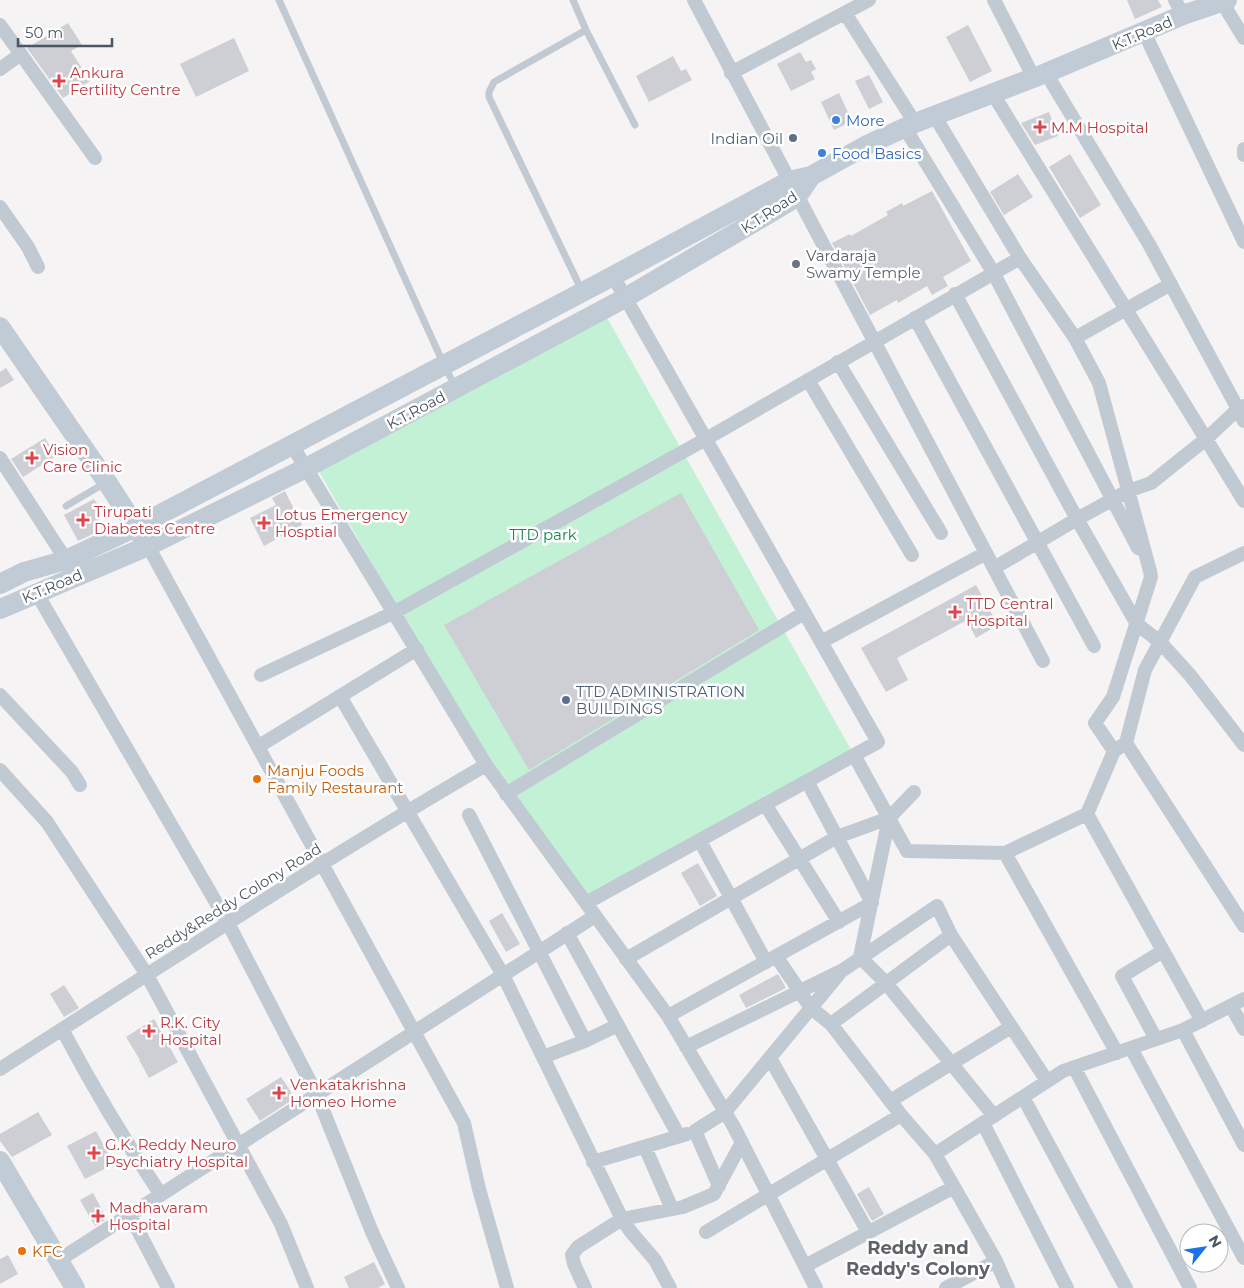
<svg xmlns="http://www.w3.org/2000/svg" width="1244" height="1288" font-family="Montserrat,sans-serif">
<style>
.green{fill:#c3f1d5}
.building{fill:#cdcfd5}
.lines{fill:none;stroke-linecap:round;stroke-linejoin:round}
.lane{stroke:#c1cad2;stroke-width:7}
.street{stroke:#c1cad2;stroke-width:14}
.secondary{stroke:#c1cbd6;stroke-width:20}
.health-dot{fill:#e0444e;stroke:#fff;stroke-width:2}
.shop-dot{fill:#3f7fe0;stroke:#fff;stroke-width:2}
.service-dot{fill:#5c6f8a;stroke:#fff;stroke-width:2}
.worship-dot{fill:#6b7280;stroke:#fff;stroke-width:2}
.food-dot{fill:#e8710a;stroke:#fff;stroke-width:2}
.labels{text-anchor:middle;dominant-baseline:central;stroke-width:5;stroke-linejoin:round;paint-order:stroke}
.street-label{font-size:15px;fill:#4a5661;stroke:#fff}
.health-label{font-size:15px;fill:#be3a42;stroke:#fff;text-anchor:start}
.shop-label{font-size:15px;fill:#366cbe;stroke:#fff;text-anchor:start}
.service-label{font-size:15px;fill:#4e5e75;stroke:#fff;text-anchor:end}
.worship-label{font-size:15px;fill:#5b616d;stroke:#fff;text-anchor:start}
.park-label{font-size:15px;fill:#17864f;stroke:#fff}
.food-label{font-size:15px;fill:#c56008;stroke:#fff;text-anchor:start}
.quarter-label{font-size:18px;font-weight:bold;fill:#5f6368;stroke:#fff}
</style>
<rect width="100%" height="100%" fill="#f5f3f3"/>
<path class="green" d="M 606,316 L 854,755 L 586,903 L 506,794 L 318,470 Z"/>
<path class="building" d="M 1127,0 L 1158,0 L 1162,7 L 1135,19 Z
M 68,23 L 82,45 L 71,51 L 90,81 L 63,98 L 27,48 Z
M 968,25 L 992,71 L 970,82 L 946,37 Z
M 234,38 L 249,71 L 196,97 L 180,64 Z
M 800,52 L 806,62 L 811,60 L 816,69 L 811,72 L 815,79 L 791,91 L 777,64 Z
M 673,56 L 681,71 L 686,69 L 692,80 L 649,102 L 636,76 Z
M 869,75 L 883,102 L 869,109 L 855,81 Z
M 839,93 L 852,121 L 834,130 L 821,102 Z
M 1049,112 L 1058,136 L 1035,145 L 1021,123 Z
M 1070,154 L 1101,205 L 1080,218 L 1049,167 Z
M 1018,174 L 1033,197 L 1004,215 L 990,192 Z
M 932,191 L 971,261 L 943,277 L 948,286 L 932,295 L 927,286 L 898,303 L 897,300 L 870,315 L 832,243 L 850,234 L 851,236 L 888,215 L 886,212 L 902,203 L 903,206 Z
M 6,368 L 14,380 L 0,388 L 0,372 Z
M 45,438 L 56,456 L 23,477 L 11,459 Z
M 285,491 L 302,525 L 264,546 L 250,518 L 276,505 L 272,498 Z
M 681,493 L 759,630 L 529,770 L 444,625 Z
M 94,499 L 100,508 L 97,532 L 78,541 L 64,515 Z
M 976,585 L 998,625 L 976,638 L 967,620 L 897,658 L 908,680 L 886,692 L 861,648 Z
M 698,863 L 717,896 L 700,906 L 681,873 Z
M 502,913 L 520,944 L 506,952 L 489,921 Z
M 778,974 L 786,988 L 746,1008 L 739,995 Z
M 64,985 L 79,1008 L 64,1017 L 50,994 Z
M 154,1019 L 178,1062 L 149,1078 L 139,1060 L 140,1060 L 126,1037 Z
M 281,1077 L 295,1098 L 260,1121 L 246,1099 Z
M 38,1112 L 52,1135 L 12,1157 L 0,1141 L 0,1134 Z
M 96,1131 L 114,1164 L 85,1179 L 67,1146 Z
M 869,1187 L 884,1214 L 872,1221 L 857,1194 Z
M 93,1193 L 107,1219 L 95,1226 L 80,1200 Z
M 8,1255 L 18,1274 L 0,1284 L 0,1259 Z
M 374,1262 L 385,1284 L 378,1288 L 349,1288 L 344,1277 Z"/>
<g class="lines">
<path class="lane" d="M 279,0 L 444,365 L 455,386
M 573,0 L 586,30 L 635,125
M 582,291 L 489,97 L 489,92 L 494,82 L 586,30
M 66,506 L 105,483"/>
<path class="street" d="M 694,0 L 1043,661
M 994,0 L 1034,78
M 1175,0 L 1183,15
M 1222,2 L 1244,38
M 845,13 L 915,123
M 0,25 L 95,158
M 1144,32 L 1244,242
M 0,69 L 21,54
M 731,73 L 869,0
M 1046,73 L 1149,244 L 1238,409 L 1244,406
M 993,94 L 1206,439 L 1238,409 L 1244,421
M 934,115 L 1020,258 L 1075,338 L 1099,383 L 1150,571 L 1151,577 L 1113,697 L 1095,723 L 1114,751 L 1126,743 L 1145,670 L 1195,577 L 1244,553
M 905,128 L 993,272 L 1138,548
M 1244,149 L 1244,155
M 0,207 L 28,247 L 38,267
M 955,294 L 1077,519 L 1137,624 L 1160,642 L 1190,675 L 1244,745
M 915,318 L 1094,646
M 1075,338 L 1171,284
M 838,362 L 941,533
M 808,380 L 912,555
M 292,445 L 486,765 L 668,1016 L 734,1127 L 816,1288
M 0,458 L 66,560
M 148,546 L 464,1123 L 479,1189 L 507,1288
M 994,568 L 1077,519 L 1128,491 L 1151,483 L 1206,439 L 1244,501
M 36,592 L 228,923 L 317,1095 L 372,1232 L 398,1288
M 821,642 L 986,553
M 261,675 L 395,612 L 706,439 L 1020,258
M 0,695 L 72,772 L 80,785
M 340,696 L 503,975 L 622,1219 L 631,1232 L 655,1260 L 670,1288
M 1126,743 L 1244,926
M 259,746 L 417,649
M 1114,751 L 1087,814 L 1005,853 L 1117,1053
M 854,755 L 907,851 L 1005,853
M 0,770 L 47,822 L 147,975 L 281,1224 L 307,1288
M 506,794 L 804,613
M 765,804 L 839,922
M 1087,814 L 1202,1021
M 469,815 L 585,1041
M 889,818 L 860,957 L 886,983 L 994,1116
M 700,841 L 766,962
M 586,903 L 878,742 L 613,276
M 567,933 L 679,1136
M 776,956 L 811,1008 L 831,1024
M 626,959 L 837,837 L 889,818 L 914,792
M 1231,1006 L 1244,1029
M 668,1016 L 872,903 L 807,781
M 62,1029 C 92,1086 125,1141 161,1195
M 1183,1030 L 1244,1145
M 1156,1039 L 1122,976 L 1163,951
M 686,1047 L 843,970 L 937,906 L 951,935
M 1131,1048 L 1244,1258
M 543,1057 L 585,1041 L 618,1025
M 770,1058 L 868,1232
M 1074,1067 L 1190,1288
M 0,1069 C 161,966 321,861 486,765
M 1023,1097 L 1126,1288
M 890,1101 L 1011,1027
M 901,1115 L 831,1024 L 951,935 L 1047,1081
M 983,1123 L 1067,1288
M 645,1147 L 672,1209
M 593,1162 L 687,1134
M 719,1186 L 695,1131 L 725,1112 L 839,974
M 954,1187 L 996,1261 L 1008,1288
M 130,1215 L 168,1288
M 706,1232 L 901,1115 L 935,1154
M 59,1260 L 595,916
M 805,1266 L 954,1187 L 935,1154 L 1063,1071 L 1183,1030 L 1244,999
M 585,1288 L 574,1264 L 572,1255 L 578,1247 L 622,1219 L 683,1207 L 714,1194 L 742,1142
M 946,1288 L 996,1261"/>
<path class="secondary" d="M 0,327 L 107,482 L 143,538
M 0,584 L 24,572 L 66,560 L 136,527 L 613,276 L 789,181 L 811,176 L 869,144 L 915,123 L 1046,73 L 1183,15 L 1227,0
M 0,609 L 148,546 L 306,468 L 625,298 L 797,197 L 811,176
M 0,1161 L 75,1288"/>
</g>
<g class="health-dot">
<path d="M56.5 73.5h5v5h5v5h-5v5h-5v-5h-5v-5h5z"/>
<path d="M1037.5 119.5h5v5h5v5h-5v5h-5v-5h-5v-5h5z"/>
<path d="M29.5 450.5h5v5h5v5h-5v5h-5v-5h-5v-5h5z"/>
<path d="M80.5 512.5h5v5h5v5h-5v5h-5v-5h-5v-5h5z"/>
<path d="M261.5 515.5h5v5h5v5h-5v5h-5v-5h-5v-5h5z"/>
<path d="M952.5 604.5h5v5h5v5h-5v5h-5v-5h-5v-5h5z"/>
<path d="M146.5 1023.5h5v5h5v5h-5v5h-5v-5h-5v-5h5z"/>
<path d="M276.5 1085.5h5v5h5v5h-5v5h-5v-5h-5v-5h5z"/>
<path d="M91.5 1145.5h5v5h5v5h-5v5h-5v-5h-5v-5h5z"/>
<path d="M95.5 1208.5h5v5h5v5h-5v5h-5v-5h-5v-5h5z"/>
</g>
<g class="shop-dot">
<circle cx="836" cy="120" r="5"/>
<circle cx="822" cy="153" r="5"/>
</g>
<g class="service-dot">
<circle cx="793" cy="138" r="5"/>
<circle cx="566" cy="700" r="5"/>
</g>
<circle class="worship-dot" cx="796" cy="264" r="5"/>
<g class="food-dot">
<circle cx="257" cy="779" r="5"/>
<circle cx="22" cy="1251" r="5"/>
</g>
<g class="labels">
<g class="street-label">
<text transform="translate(1142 33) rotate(-23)">K.T.Road</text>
<text transform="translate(769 212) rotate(-33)">K.T.Road</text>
<text transform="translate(416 410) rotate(-28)">K.T.Road</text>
<text transform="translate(52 586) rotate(-23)">K.T.Road</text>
<text transform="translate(233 901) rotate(-32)">Reddy&amp;Reddy Colony Road</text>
</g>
<g class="health-label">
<text x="70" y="72">Ankura<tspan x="70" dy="17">Fertility Centre</tspan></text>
<text x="1051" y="127">M.M Hospital</text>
<text x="43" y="449">Vision<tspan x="43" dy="17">Care Clinic</tspan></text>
<text x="94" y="511">Tirupati<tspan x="94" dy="17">Diabetes Centre</tspan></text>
<text x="275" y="514">Lotus Emergency<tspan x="275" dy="17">Hosptial</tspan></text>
<text x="966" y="603">TTD Central<tspan x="966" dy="17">Hospital</tspan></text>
<text x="160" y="1022">R.K. City<tspan x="160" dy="17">Hospital</tspan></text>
<text x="290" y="1084">Venkatakrishna<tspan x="290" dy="17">Homeo Home</tspan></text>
<text x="105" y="1144">G.K. Reddy Neuro<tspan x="105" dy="17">Psychiatry Hospital</tspan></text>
<text x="109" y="1207">Madhavaram<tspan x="109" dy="17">Hospital</tspan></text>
</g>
<g class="shop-label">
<text x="846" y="120">More</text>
<text x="832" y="153">Food Basics</text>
</g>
<g class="service-label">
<text x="783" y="138">Indian Oil</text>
<text x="576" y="691" text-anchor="start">TTD ADMINISTRATION<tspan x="576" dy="17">BUILDINGS</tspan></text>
</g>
<g class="worship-label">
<text x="806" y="255">Vardaraja<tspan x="806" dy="17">Swamy Temple</tspan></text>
</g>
<g class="park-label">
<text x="543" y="534">TTD park</text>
</g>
<g class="food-label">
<text x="267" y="770">Manju Foods<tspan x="267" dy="17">Family Restaurant</tspan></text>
<text x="32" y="1251">KFC</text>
</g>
<g class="quarter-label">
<text x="918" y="1248">Reddy and<tspan x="918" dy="21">Reddy's Colony</tspan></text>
</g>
</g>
<g transform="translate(1204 1248) rotate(60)"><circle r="24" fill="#ffffff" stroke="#b7bbc0"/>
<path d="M0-4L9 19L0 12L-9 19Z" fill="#1a73e8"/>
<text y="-8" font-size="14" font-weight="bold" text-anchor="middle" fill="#4a5661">N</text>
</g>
<path d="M18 38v8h94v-8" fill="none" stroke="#4a5661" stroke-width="2.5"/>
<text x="25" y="38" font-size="15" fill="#4a5661" stroke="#ffffff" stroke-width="4" paint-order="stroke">50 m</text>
</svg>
